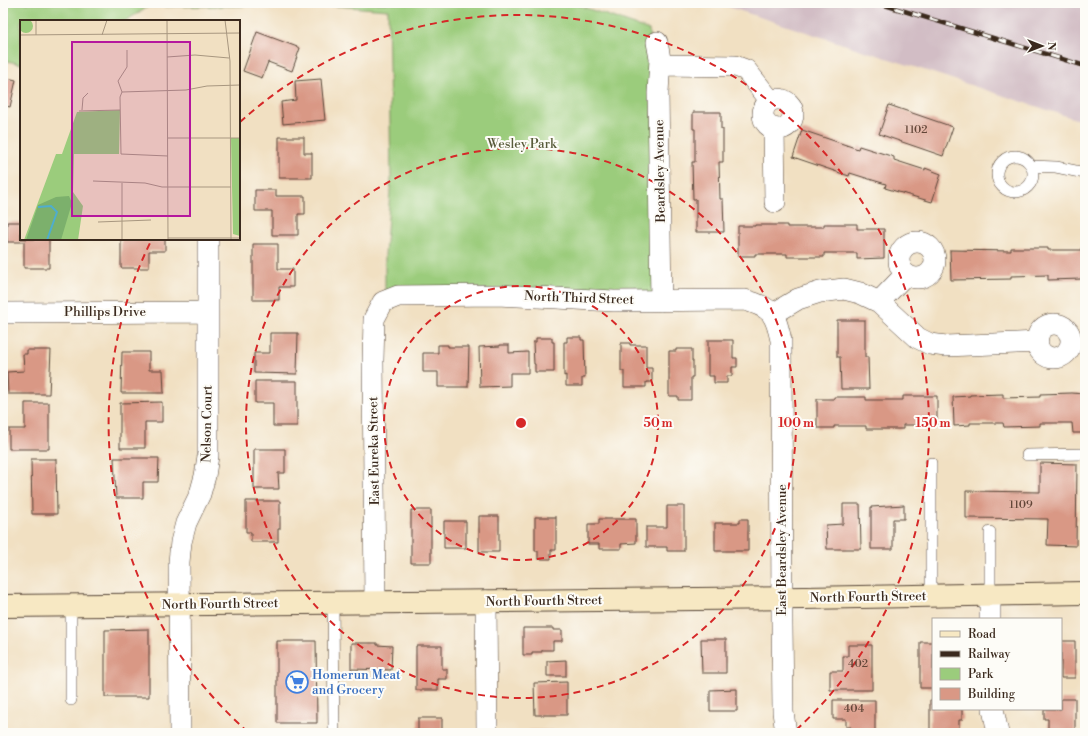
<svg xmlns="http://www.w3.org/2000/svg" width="1088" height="736" font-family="'Libre Bodoni',serif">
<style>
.industrial{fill:#d2bdc5}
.green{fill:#9bcc7c;stroke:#6b7b4d}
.building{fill:#d99885}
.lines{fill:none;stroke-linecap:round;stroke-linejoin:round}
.lane-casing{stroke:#564537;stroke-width:12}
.street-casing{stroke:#564537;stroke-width:22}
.secondary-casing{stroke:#564537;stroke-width:24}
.lane{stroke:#fff;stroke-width:11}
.street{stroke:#fff;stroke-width:21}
.secondary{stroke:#f7e8c3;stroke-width:22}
.rail-casing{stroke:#3b2a1e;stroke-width:4.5}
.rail{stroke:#fdfcf7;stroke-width:3;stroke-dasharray:9;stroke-linecap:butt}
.ring{fill:none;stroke:#d62828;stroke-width:2;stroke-dasharray:7 5}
.labels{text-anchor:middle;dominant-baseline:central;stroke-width:4;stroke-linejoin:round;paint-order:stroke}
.number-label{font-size:11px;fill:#624638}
.park-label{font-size:13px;fill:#585b3a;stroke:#fdfcf7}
.street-label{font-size:13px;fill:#3b2a1e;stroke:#fdfcf7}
.shop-label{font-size:13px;fill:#366cbe;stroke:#fdfcf7;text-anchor:start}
.inset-river{fill:none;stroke:#4fadce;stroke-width:2}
.inset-road{fill:none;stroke:#a89780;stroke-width:1}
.view{fill:#b5179e;fill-opacity:0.15;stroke:#b5179e;stroke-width:2}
.inset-edge{fill:none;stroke:#3b2a1e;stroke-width:2}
.centre{fill:#d62828;stroke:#fdfcf7;stroke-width:2}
.ring-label{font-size:12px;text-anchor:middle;font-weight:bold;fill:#d62828;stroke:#fdfcf7;stroke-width:4;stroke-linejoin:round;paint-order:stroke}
</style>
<rect width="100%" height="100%" fill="#fdfcf7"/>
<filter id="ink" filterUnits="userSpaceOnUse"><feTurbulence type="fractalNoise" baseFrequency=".025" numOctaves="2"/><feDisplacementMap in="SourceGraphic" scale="8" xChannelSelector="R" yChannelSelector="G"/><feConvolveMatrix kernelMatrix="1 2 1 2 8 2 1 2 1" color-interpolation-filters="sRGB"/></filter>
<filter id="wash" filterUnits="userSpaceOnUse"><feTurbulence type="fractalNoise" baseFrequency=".012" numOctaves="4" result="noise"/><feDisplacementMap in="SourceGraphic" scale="16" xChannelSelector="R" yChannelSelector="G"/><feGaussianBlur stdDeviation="0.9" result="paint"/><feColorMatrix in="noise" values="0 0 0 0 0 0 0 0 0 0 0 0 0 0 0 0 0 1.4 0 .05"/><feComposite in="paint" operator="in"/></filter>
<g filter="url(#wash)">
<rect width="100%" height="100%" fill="#f1e0c2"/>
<path class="industrial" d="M 716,3 L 1085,3 L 1085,122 Z"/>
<path class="green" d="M 3,3 L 572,3 L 649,30 L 661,301 L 385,294 L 385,255 L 391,179 L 388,10 L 322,5 L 148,7 L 125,21 L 21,21 L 21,64 L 3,60 Z"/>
<g id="blocks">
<path class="building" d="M 257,32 L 300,48 L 292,71 L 268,62 L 262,78 L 243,71 Z
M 3,77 L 16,80 L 10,107 L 3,105 Z
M 321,79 L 325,120 L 283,124 L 281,102 L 296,100 L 295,81 Z
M 889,105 L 953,127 L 943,156 L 879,134 Z
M 693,112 L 721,112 L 721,129 L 723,129 L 723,162 L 719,162 L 720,199 L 723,199 L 724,232 L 696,232 L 696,199 L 693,199 L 692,162 L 695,162 L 695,129 L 693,129 Z
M 802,130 L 858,149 L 859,146 L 894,157 L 894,160 L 925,170 L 925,168 L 941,174 L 932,202 L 885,188 L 886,184 L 869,179 L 850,173 L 849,176 L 793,157 Z
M 279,137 L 304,137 L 304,153 L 312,153 L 312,178 L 279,178 Z
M 255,190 L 276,190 L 276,196 L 305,196 L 305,214 L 298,214 L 298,235 L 272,235 L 272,211 L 255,211 Z
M 7,222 L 21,222 L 21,239 L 49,239 L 49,268 L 24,268 L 24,242 L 7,242 Z
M 824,224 L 857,224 L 857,229 L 884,229 L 884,258 L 857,259 L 857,253 L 824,253 L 824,257 L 787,257 L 787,254 L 755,254 L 755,256 L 738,256 L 738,226 L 755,226 L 755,225 L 787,225 L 787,227 L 824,227 Z
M 121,239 L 165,239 L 165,251 L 149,251 L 149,268 L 121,268 Z
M 253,244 L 278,244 L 278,269 L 293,269 L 293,287 L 279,287 L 279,300 L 253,300 Z
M 1011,248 L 1048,248 L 1048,250 L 1081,250 L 1081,248 L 1085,248 L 1085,277 L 1081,277 L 1082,279 L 1048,280 L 1048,275 L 1011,276 L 1011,279 L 951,280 L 950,250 L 1011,251 Z
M 837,320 L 865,320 L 865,357 L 868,357 L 869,389 L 841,389 L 840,357 L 837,357 Z
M 270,333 L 298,333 L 297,374 L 254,373 L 254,353 L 270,353 Z
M 567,337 L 581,337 L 581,340 L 584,340 L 585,378 L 582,378 L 582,386 L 566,386 L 566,375 L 564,376 L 564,342 L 567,342 Z
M 536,338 L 552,338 L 552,342 L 554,342 L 554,372 L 535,372 L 535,364 L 534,364 L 533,342 L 536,342 Z
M 708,340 L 733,340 L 733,358 L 737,358 L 737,367 L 732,367 L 732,376 L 727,376 L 727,383 L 714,383 L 714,376 L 708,376 Z
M 621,343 L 630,343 L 630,345 L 646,345 L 646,368 L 652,368 L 652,382 L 646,382 L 646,387 L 624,387 L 624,371 L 621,371 Z
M 438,345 L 448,345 L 448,347 L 469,347 L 468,387 L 438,387 L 438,372 L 423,372 L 423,353 L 438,353 Z
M 500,345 L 509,345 L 509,353 L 528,352 L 528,373 L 510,373 L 510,386 L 480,387 L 479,347 L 500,346 Z
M 676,349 L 692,349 L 692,361 L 693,361 L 693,377 L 691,377 L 691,400 L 678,400 L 678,396 L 669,396 L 669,351 L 676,351 Z
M 27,350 L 51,350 L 49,394 L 8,394 L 7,372 L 24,371 L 23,354 L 27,354 Z
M 122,352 L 149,352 L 149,370 L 163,370 L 164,393 L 121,393 Z
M 255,381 L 297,381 L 297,426 L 273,426 L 273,403 L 255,403 Z
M 1072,393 L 1085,394 L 1085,433 L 1073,433 L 1072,423 L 1040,423 L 1040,426 L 1004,427 L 1003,423 L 970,423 L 970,425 L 954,426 L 953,397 L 970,396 L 970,395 L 1003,394 L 1003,398 L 1040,397 L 1040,394 Z
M 903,396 L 937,396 L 937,425 L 903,425 L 903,429 L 866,429 L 866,426 L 834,426 L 834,428 L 817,428 L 817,399 L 834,399 L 834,397 L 866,397 L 866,400 L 903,400 Z
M 162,402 L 162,422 L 145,422 L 145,448 L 120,448 L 120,403 Z
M 25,403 L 49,403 L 49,449 L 9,449 L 9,429 L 25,429 Z
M 254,449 L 285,449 L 285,473 L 278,473 L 279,489 L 254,489 Z
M 114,458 L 159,458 L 158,482 L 143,482 L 143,498 L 116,498 Z
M 31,459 L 56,459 L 57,514 L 32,514 Z
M 1040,463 L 1077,464 L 1076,546 L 1047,545 L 1048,519 L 966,518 L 966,491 L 1040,492 Z
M 246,501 L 280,501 L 280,529 L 278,529 L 278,542 L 251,542 L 251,532 L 246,532 Z
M 843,504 L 860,504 L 861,549 L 827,549 L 826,525 L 843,524 Z
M 904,505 L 904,519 L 893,519 L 893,549 L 871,549 L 871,507 Z
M 667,506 L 684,506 L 684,551 L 667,551 L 667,547 L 646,547 L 646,527 L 667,527 Z
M 411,510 L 431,510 L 431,563 L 411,563 Z
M 479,516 L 499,516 L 499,552 L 479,552 Z
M 535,517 L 556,517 L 556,550 L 551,550 L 551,559 L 538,559 L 538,551 L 535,551 Z
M 599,519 L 636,519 L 636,543 L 621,544 L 621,549 L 599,549 L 599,544 L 588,544 L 588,524 L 599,524 Z
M 740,519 L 748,519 L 748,551 L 715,551 L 715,523 L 740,523 Z
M 444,521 L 466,521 L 466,548 L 444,548 Z
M 523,628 L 553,628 L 553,630 L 562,630 L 562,641 L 553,641 L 553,650 L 542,650 L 542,652 L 532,652 L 532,655 L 523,655 Z
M 149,629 L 149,697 L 105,697 L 105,630 Z
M 701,639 L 726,639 L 726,673 L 702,673 Z
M 3,641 L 7,641 L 7,665 L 3,665 Z
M 277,641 L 316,641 L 317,723 L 277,723 Z
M 1061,641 L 1075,641 L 1075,678 L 1061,678 Z
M 920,642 L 933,642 L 933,688 L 920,688 Z
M 351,643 L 377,643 L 377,645 L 392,646 L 391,670 L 351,669 Z
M 848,645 L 872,645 L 872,690 L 830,690 L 830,671 L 843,671 L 843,656 L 848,656 Z
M 416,646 L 442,646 L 442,669 L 447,669 L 447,679 L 438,679 L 438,690 L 416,690 Z
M 566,660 L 566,676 L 547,676 L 547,661 Z
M 567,682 L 567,715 L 535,715 L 534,683 Z
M 737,689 L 737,711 L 710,711 L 710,690 Z
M 1061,699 L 1075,699 L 1075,733 L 1048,733 L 1048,719 L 1044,719 L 1044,709 L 1061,709 Z
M 833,700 L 875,700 L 875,733 L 851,733 L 851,727 L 846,727 L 846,719 L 833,719 Z
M 930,700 L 933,700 L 933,709 L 962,709 L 962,720 L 959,720 L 959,733 L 930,733 Z
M 418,718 L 442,718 L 442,733 L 418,733 Z
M 529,730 L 553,730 L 553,733 L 529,733 Z"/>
</g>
</g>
<g filter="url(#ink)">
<use href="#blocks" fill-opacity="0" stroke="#564537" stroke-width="1"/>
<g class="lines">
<g class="lane-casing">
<path id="lane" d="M997 174a18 18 0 1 1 36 0a18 18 0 1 1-36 0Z
M 1031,166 L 1056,167 L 1085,173
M 1027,455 L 1085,454
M 931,463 L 931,596
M 990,532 L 990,595
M 333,602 L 334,733
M 71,605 L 71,700"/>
</g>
<g class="street-casing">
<path id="street" d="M 657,42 L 660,59 L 658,93 L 661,301
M 660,65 L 735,66 L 746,70 L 770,100
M763 114a15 15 0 1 1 30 0a15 15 0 1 1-30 0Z
M 774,128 L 775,202
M899 260a18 18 0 1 1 36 0a18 18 0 1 1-36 0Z
M 879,302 L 906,274
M 3,313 L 208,312
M 773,314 L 798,299 L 820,292 L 844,289 L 860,293 L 879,302 L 918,338 L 930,344 L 946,346 L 1038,342
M1037 341a17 17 0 1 1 34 0a17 17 0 1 1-34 0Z
M 990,595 L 990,619
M 486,601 L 487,733
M 375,602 L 373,361 L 374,319 L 383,302 L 398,296 L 498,295 L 614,301 L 745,300 C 772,308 775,313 781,340 L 782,624 L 783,712 L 786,733
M 993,709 L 998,733
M 180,733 L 179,562 L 181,542 L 186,523 L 200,494 L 205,476 L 208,456 L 208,239"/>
</g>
<g class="secondary-casing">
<path id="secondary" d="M 3,606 L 805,598 L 1085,593"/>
</g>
<use href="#lane" class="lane"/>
<use href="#street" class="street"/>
<use href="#secondary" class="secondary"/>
<g class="rail-casing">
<path id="rail" d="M 878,3 L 1085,66"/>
</g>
<use href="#rail" class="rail"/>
</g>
</g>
<g class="ring">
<circle cx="521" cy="423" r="137"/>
<circle cx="521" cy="423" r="275"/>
<path d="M248 732A412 412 0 0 1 152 239M240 122A412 412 0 1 1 794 732"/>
</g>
<defs>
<g id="supermarket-ring" transform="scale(1.15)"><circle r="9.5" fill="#fdfcf7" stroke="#3f7fe0" stroke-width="1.5"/><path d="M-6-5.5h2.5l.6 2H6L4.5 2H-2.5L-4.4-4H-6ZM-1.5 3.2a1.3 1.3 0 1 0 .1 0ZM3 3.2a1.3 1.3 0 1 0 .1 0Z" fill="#3f7fe0"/></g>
</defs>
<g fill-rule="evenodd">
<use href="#supermarket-ring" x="297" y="682"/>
</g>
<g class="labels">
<g class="number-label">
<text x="916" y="130">1102</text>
<text x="1021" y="505">1109</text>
<text x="858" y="664">402</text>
<text x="854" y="709">404</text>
</g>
<g class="park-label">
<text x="522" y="144">Wesley Park</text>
</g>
<g class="street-label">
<text transform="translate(660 171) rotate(-91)">Beardsley Avenue</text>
<text transform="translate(579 298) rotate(2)">North Third Street</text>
<text x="105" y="312">Phillips Drive</text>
<text transform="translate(207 424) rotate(-89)">Nelson Court</text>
<text transform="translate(374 451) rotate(-91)">East Eureka Street</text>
<text transform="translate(782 550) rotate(-90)">East Beardsley Avenue</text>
<text transform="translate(868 597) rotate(-1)">North Fourth Street</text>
<text transform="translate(544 601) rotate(-1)">North Fourth Street</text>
<text transform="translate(220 604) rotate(-1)">North Fourth Street</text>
</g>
<g class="shop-label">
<text x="312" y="675">Homerun Meat<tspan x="312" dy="15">and Grocery</tspan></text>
</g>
</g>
<g transform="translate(20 20)">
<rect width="220" height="220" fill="#f1e0c2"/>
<path d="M-1 6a7 7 0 1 1 14 0a7 7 0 1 1-14 0ZM 100,90 L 99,134 L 54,134 L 53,172 L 63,186 L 58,220 L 4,220 L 36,134 L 42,134 L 57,92 ZM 211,118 L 220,118 L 220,216 L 213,214 Z" fill="#9bcc7c"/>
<path d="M 49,176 L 52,183 L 41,220 L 6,220 L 18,185 L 36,177 Z" fill="#7cb06c"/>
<path class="inset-river" d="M 18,187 L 31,186 L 37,192 L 27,220"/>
<path class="inset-road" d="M 16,0 L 16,15M 147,0 L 148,220M 205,0 L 210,41 L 211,220M 0,15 L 220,13M 82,15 L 87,0M 147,37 L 175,35 L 209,38M 102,72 L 98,61 L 107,47 L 107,30M 62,90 L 63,78 L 68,73M 59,91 L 100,90M 148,118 L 220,118M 148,136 L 101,134 L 100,77 L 102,72 L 166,70 L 187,66 L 220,65M 73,161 L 125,163 L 142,167 L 211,167M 78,202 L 131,200M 148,218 L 220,218M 102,220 L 102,163"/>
<path class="view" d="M 52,22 L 170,22 L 170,196 L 52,196 Z"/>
<rect width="220" height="220" class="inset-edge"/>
</g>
<circle cx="521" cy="423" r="6" class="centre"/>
<g class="ring-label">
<text x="658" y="427">50 m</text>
<text x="796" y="427">100 m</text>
<text x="933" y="427">150 m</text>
</g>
<rect width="1088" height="736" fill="none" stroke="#fdfcf7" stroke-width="16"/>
<rect x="932" y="618" width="130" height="92" fill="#fdfcf7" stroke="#afa8a0"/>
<rect x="940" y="631" width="20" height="6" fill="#f7e8c3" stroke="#afa8a0"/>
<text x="968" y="638" font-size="12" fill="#3b2a1e">Road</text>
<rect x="940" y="651" width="20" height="6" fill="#3b2a1e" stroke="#afa8a0"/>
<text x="968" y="658" font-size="12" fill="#3b2a1e">Railway</text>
<rect x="940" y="668" width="20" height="12" fill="#9bcc7c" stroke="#afa8a0"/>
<text x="968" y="678" font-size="12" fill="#3b2a1e">Park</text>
<rect x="940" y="688" width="20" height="12" fill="#d99885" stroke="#afa8a0"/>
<text x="968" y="698" font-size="12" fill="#3b2a1e">Building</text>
<g transform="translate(1042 46) rotate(90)" stroke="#fdfcf7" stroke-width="3" paint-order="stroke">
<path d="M0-3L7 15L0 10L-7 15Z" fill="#3b2a1e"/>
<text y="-6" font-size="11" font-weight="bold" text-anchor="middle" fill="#3b2a1e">N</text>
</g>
</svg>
